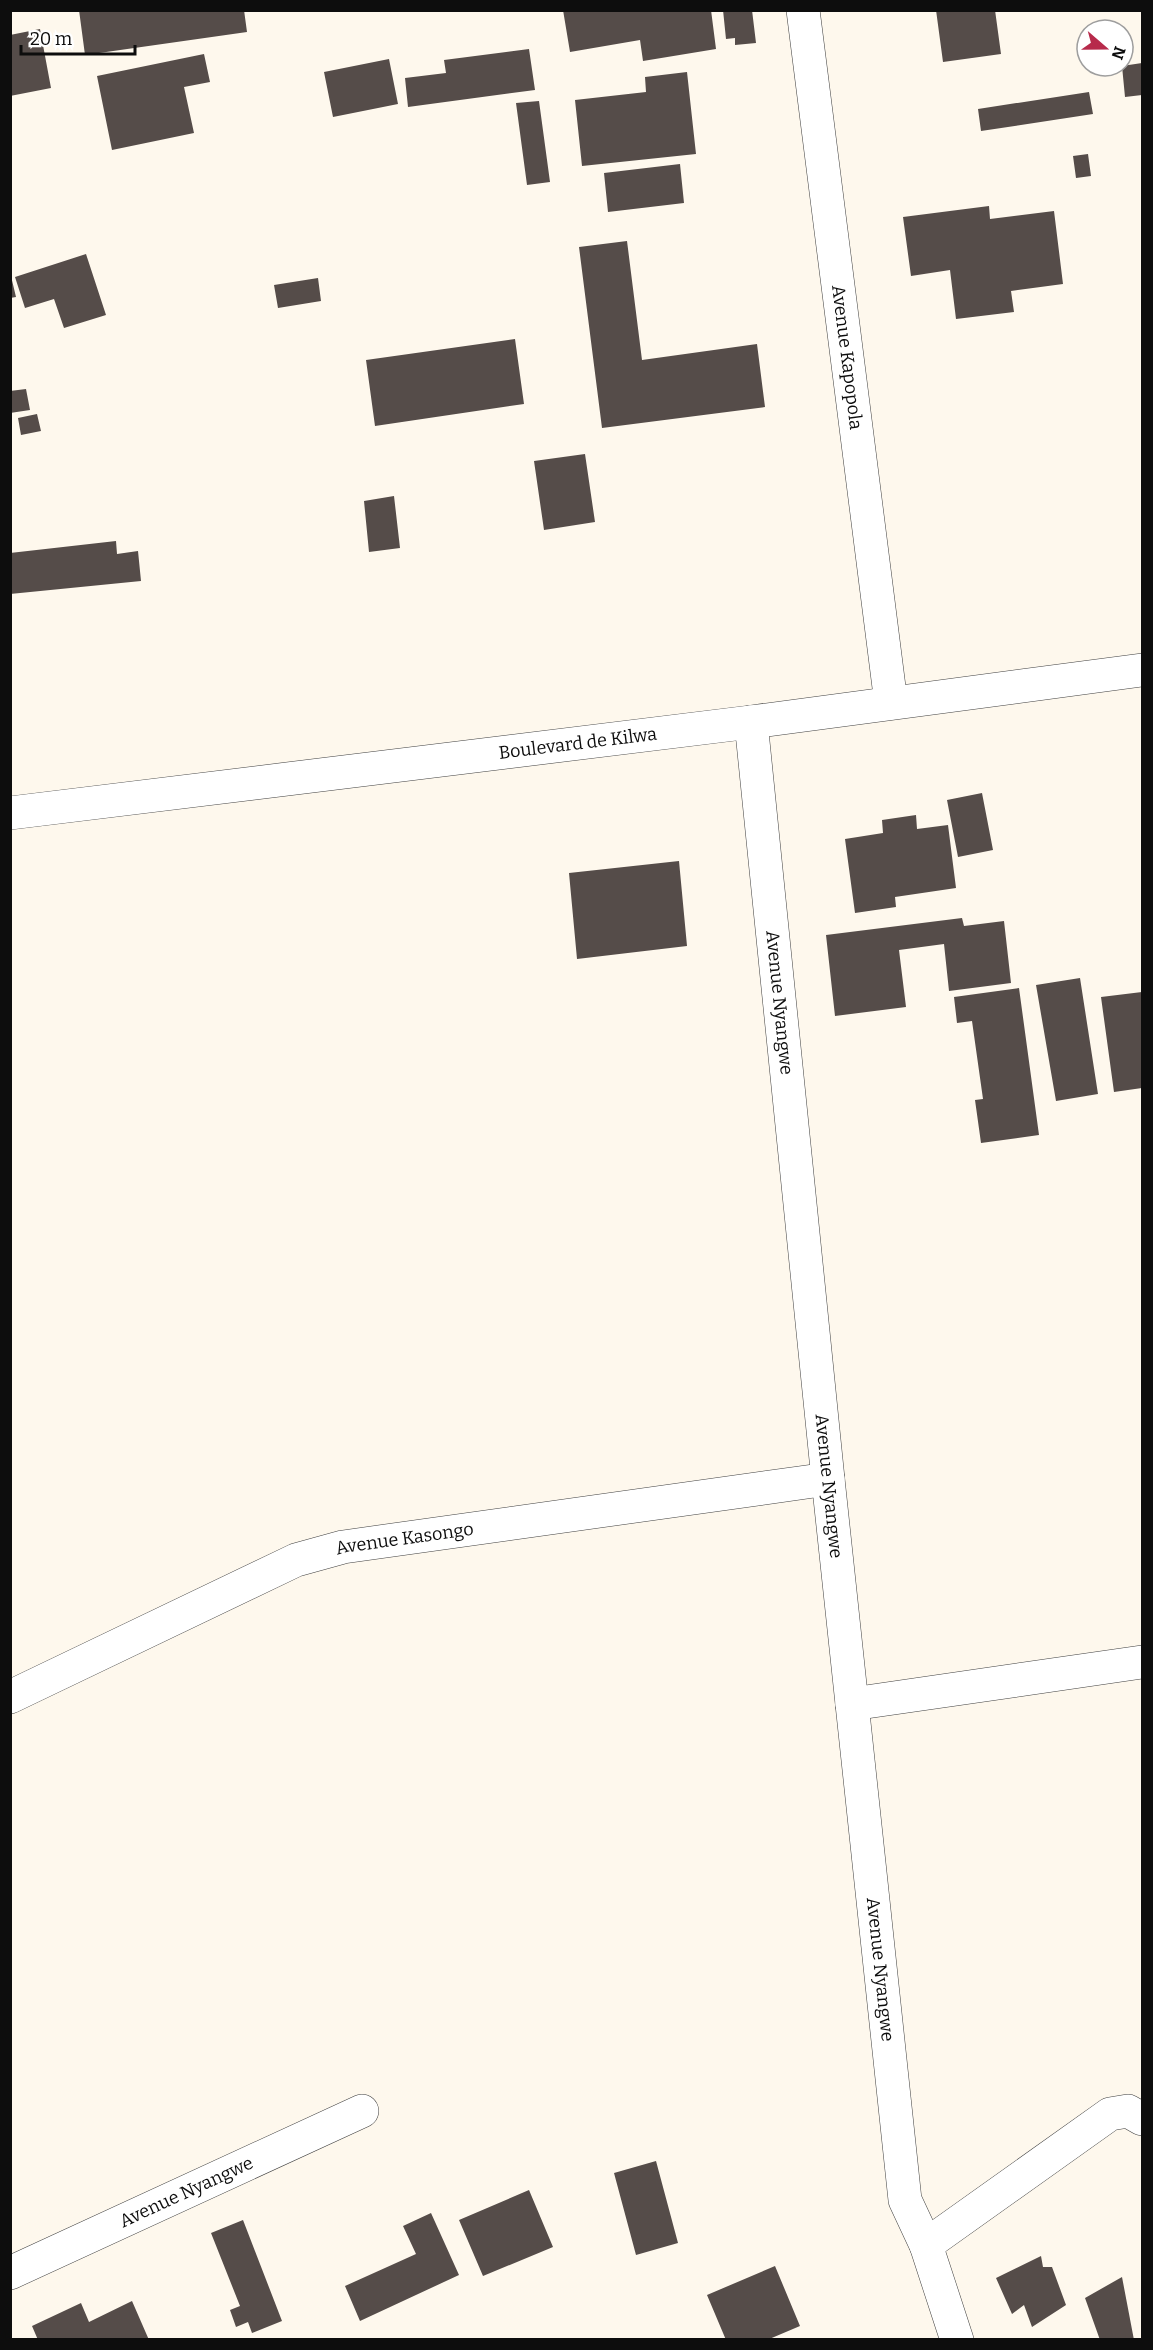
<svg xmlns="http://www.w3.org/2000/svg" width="1153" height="2350" font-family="Bitter,serif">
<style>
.building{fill:#554c49}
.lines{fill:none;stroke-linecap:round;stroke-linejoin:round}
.minor-casing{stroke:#404040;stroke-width:34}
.tertiary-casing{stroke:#404040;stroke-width:34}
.minor{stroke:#fff;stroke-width:33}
.tertiary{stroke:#fff;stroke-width:33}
.labels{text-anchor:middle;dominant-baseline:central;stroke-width:6;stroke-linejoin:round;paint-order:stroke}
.street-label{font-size:18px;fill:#0d0d0d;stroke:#fff}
</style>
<rect width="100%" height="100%" fill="#fef8ed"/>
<path class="building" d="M 79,10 L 244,10 L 247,32 L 85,55 Z
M 563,10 L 711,10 L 716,49 L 643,61 L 640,40 L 570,52 Z
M 723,10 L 752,10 L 756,43 L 735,45 L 735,38 L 726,39 Z
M 936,10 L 995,10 L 1001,54 L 943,62 Z
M 40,29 L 51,88 L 10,96 L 10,35 Z
M 529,49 L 535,90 L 408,107 L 405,78 L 446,73 L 444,60 Z
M 204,54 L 210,82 L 184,87 L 194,133 L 112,150 L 97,76 Z
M 389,59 L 398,104 L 333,117 L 324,72 Z
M 1142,63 L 1142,95 L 1125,97 L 1122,66 Z
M 687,72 L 696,154 L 582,166 L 575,100 L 646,92 L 645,77 Z
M 1089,92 L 1093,114 L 981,131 L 978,109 Z
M 539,101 L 550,182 L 527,185 L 516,103 Z
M 1088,154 L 1091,176 L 1076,178 L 1073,156 Z
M 680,164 L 684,203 L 608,212 L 604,173 Z
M 989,206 L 990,219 L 1054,211 L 1063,284 L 1011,291 L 1014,312 L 956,319 L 950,270 L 911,276 L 903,217 Z
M 627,241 L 642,360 L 757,344 L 765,407 L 602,428 L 579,247 Z
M 86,254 L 106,315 L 64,328 L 54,299 L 25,308 L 15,277 Z
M 10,272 L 16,297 L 10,298 Z
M 318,278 L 321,301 L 278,308 L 274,285 Z
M 515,339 L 524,404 L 375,426 L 366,360 Z
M 26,389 L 30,410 L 10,413 L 10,391 Z
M 37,414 L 41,431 L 21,435 L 18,418 Z
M 585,454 L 595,522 L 544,530 L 534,461 Z
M 394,496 L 400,548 L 369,552 L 364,501 Z
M 116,541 L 117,554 L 138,551 L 141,581 L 10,594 L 10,553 Z
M 982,793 L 993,850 L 958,857 L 947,800 Z
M 916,815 L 917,829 L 948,825 L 956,888 L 895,897 L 896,907 L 855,913 L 845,839 L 883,833 L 882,820 Z
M 679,861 L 687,946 L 577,959 L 569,873 Z
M 962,918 L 964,926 L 1004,921 L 1011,983 L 949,991 L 944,944 L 899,950 L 906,1007 L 835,1016 L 826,935 Z
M 1080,978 L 1098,1094 L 1056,1101 L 1036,985 Z
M 1019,988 L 1039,1135 L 981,1143 L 975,1100 L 983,1099 L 972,1021 L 957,1023 L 954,997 Z
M 1142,992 L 1142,1088 L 1114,1092 L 1101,997 Z
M 656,2161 L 678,2243 L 636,2255 L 614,2173 Z
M 529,2190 L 553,2247 L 483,2276 L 459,2220 Z
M 431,2213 L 459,2275 L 360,2321 L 345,2286 L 416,2254 L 403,2226 Z
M 243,2220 L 282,2321 L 252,2333 L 248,2322 L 236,2327 L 230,2310 L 240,2306 L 211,2233 Z
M 1041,2256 L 1043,2267 L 1052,2267 L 1066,2305 L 1032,2327 L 1024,2305 L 1012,2314 L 996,2278 Z
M 775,2266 L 800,2326 L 767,2340 L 726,2340 L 707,2295 Z
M 1122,2277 L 1134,2340 L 1100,2340 L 1085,2298 Z
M 132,2301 L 149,2340 L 38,2340 L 32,2326 L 81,2303 L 89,2322 Z"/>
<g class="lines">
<g class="minor-casing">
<g id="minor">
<path id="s1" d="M 803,10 L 891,703"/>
<path id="s2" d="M 751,722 L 828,1479 L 905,2200 L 926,2245 L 957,2340"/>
<path id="s3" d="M 10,1697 L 296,1560 L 343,1547 L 828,1479"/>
<path d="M 852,1704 L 1142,1662"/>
<path d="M 926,2245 L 1110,2114 L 1128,2111 L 1142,2119"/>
<path id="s4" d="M 10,2273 L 362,2111"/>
</g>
</g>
<g class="tertiary-casing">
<g id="tertiary">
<path id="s5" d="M 10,813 L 751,722 L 1142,670"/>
</g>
</g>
<use href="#minor" class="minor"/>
<use href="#tertiary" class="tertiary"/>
</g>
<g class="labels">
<g class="street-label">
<text stroke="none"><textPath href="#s1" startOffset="350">Avenue Kapopola</textPath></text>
<text stroke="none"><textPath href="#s5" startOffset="572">Boulevard de Kilwa</textPath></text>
<text stroke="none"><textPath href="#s2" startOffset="282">Avenue Nyangwe</textPath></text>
<text stroke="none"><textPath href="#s2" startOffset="768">Avenue Nyangwe</textPath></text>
<text stroke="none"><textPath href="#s3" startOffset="428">Avenue Kasongo</textPath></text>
<text stroke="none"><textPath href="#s2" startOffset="1254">Avenue Nyangwe</textPath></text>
<text stroke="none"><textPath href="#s4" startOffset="194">Avenue Nyangwe</textPath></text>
</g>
</g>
<rect width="1153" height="2350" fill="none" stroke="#0d0d0d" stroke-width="24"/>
<g transform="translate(1105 48) rotate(110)"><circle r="28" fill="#ffffff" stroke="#9e9e9e" stroke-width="1.5"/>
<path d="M0-4.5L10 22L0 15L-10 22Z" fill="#b72a4b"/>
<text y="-9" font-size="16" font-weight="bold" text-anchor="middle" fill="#0d0d0d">N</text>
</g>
<path d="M21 45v9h114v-9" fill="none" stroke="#0d0d0d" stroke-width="3"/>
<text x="30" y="45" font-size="18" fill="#0d0d0d" stroke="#ffffff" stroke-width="4.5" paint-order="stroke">20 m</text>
</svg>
